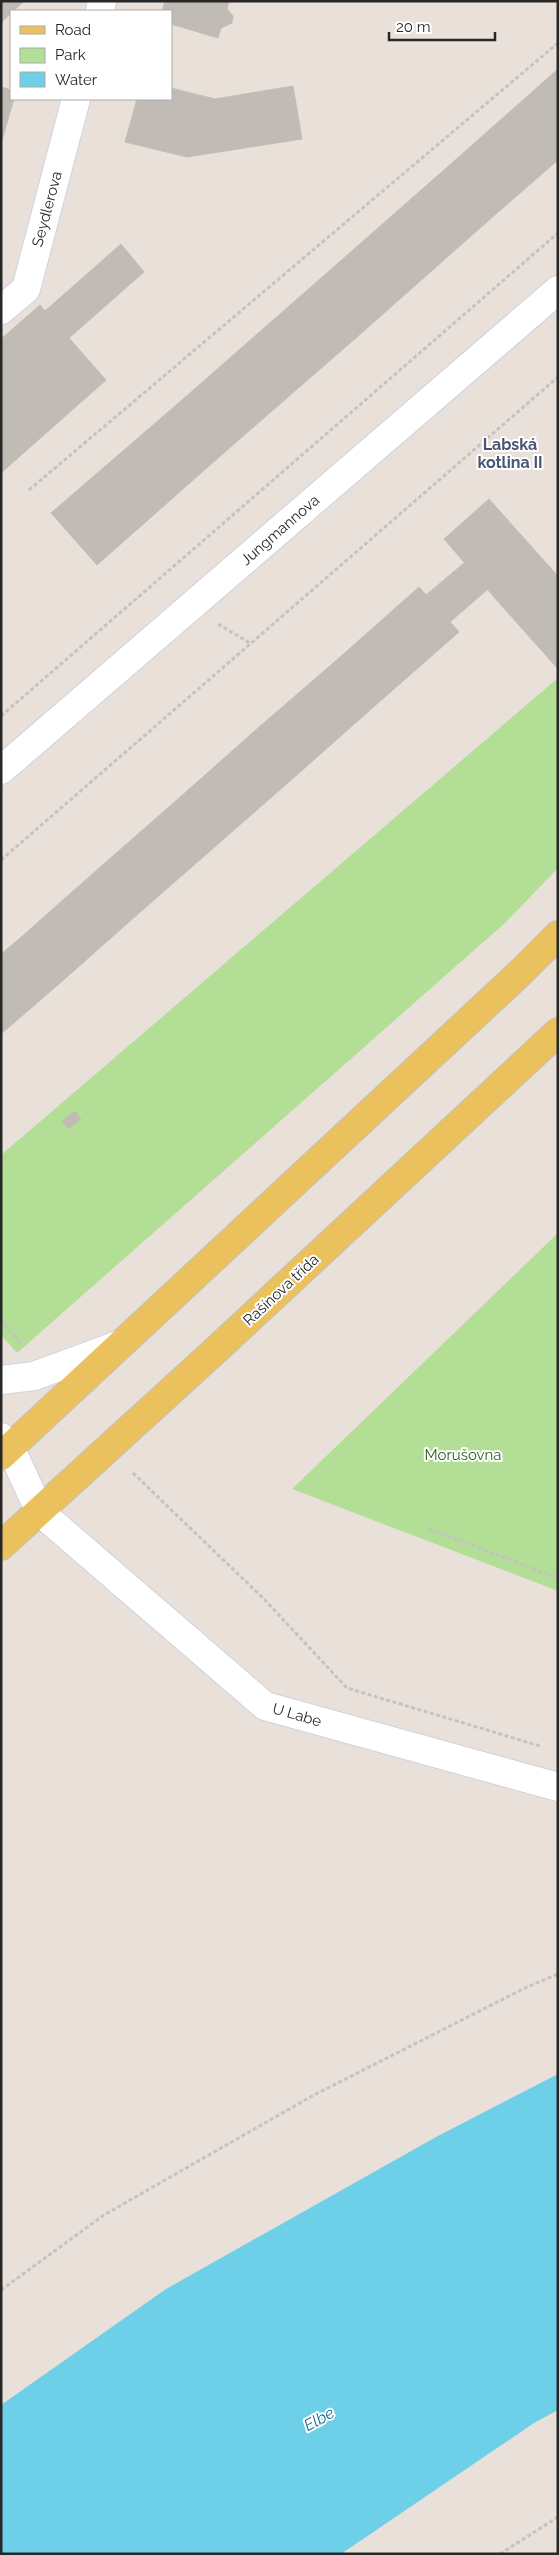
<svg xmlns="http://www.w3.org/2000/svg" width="559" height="2555" font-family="Raleway,sans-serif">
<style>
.green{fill:#b3de96}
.water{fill:#6ecfe8}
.building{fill:#c1bbb5;stroke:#c4bdb3}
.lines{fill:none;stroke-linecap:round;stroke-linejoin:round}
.street-casing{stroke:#ced2e0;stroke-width:30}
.primary-casing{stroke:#c3c3c3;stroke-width:30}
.path{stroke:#c3c3c3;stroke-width:3;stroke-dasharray:4 2.5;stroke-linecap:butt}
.street{stroke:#fff;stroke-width:28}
.primary{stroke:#eac15d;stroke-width:28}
.labels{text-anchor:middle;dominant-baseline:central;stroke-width:4;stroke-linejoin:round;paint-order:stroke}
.street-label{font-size:15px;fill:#272727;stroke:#fff}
.park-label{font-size:15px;fill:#2e5f1c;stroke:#fff}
.neighbourhood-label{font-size:16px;font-weight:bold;fill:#4a5475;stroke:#fff}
.water-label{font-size:16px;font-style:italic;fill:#126c8f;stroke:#fff}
</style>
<rect width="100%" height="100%" fill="#e9e1d9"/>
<path class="green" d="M 558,678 L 558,868 L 505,923 L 17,1353 L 1,1335 L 1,1155 Z
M 558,1233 L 558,1591 L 292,1489 Z"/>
<path class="water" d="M 558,2074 L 558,2410 L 534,2423 L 341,2554 L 1,2554 L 1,2405 L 166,2289 L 436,2137 Z"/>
<path class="building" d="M 1,1 L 24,1 L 2,22 Z
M 165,1 L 229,1 L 227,9 L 233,16 L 232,23 L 221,28 L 218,38 L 171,24 L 171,11 L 162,11 Z
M 558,69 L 558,160 L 488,221 L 444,170 Z
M 293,86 L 302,139 L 187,157 L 125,142 L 137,99 L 171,99 L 171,88 L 215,99 Z
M 1,87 L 11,90 L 11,99 L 14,99 L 1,143 Z
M 444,170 L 488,221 L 357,337 L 312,286 Z
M 121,244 L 144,272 L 69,338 L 106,380 L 1,473 L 1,339 L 40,305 L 45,311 Z
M 312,286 L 357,337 L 226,451 L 182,400 Z
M 182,400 L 226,451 L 97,565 L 51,513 Z
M 489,499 L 547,564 L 501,605 L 444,539 Z
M 464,563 L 488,589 L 450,622 L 426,595 Z
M 547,564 L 558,576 L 558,669 L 501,605 Z
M 419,587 L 459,632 L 378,703 L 339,658 Z
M 339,658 L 378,703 L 298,774 L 258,728 Z
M 258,728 L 298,774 L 218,844 L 178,799 Z
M 178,799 L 218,844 L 138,914 L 98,869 Z
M 98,869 L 138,914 L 59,984 L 19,939 Z
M 19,939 L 59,984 L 1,1034 L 1,954 Z
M 75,1111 L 81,1119 L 68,1129 L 62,1121 Z"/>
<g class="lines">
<g class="street-casing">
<path id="street" d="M 100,11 L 102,1
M 1,310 L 26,289 L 76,99
M 1,770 L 558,290
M 1,1380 L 34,1376 L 121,1344
M 1,1437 L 10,1447 L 40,1512 L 265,1706 L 558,1787"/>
</g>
<g class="primary-casing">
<path id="primary" d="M 1,1456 L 519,974 L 558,935
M 1,1546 L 217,1349 L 558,1032"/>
</g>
<path class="path" d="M 29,490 L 558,43
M 218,624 L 250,643
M 1,716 L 558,233
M 1,860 L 558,377
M 1,1320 L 22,1345
M 133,1473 L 264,1599 L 347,1688 L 540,1746
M 429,1529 L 558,1578
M 1,2290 L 104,2215 L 312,2096 L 527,1987 L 558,1974
M 500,2554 L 558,2517"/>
<use href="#street" class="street"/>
<use href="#primary" class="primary"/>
</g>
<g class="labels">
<g class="street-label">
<text transform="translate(47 209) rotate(-75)">Seydlerova</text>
<text transform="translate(280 530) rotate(-41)">Jungmannova</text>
<text transform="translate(281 1290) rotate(-43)">Rašínova třída</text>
<text transform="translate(297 1715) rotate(16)">U Labe</text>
</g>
<g class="park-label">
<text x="463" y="1455">Morušovna</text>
</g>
<g class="neighbourhood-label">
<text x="510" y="444">Labská<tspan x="510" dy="18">kotlina II</tspan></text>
</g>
<g class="water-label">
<text transform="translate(319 2419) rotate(-29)">Elbe</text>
</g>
</g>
<rect width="559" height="2555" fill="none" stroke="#272727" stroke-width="5"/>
<rect x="10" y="10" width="162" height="90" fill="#ffffff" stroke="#a9a9a9"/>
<rect x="20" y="26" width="25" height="8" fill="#eac15d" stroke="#a9a9a9"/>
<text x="55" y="35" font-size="15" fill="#272727">Road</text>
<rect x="20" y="48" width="25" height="15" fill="#b3de96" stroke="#a9a9a9"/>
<text x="55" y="60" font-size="15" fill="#272727">Park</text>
<rect x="20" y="72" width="25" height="15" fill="#6ecfe8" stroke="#a9a9a9"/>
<text x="55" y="85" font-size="15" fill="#272727">Water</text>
<path d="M389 32v8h106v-8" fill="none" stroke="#272727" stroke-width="2.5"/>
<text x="396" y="32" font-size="15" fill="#272727" stroke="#ffffff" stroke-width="4" paint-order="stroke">20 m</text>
</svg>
